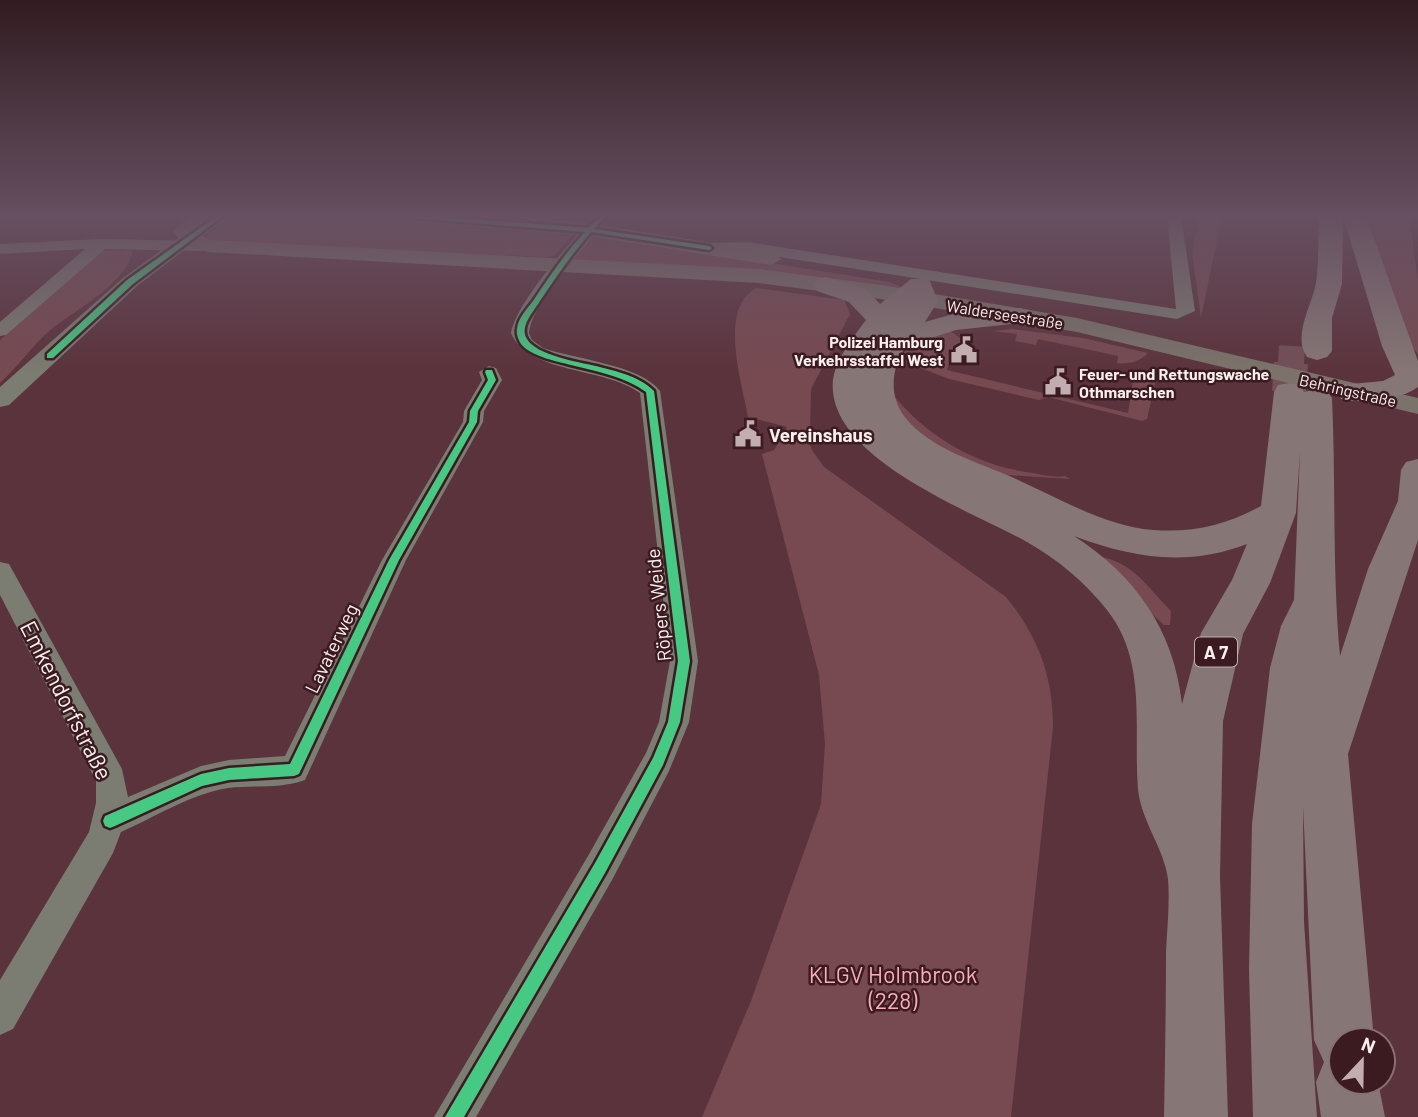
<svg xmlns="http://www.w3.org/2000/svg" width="1418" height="1117" font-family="Barlow,sans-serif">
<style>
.green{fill:#774a51}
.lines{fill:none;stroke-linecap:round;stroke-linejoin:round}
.motorway-tunnel-far1{stroke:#734f57;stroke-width:26;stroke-dasharray:26 13;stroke-linecap:butt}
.motorway-tunnel{stroke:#734f57;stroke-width:34;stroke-dasharray:34 17;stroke-linecap:butt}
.minor{fill:#7b7c72;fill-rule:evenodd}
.tertiary{fill:#7b7c72;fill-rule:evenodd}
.secondary{fill:#7b736b;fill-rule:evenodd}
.motorway{fill:#867776;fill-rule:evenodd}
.cycleway-casing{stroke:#3b1b20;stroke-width:5}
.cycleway{fill:#46c982;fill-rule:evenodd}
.labels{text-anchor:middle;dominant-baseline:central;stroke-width:5;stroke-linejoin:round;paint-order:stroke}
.far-street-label{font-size:16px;fill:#f9eff0;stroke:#3b1b20}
.far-poi-label{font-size:16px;font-weight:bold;fill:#f9eff0;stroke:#3b1b20;text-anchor:end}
.shield{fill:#3b1b20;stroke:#c0afb2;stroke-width:2}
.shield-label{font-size:18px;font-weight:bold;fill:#f9eff0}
.poi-label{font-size:19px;font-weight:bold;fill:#f9eff0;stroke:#3b1b20;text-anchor:start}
.street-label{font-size:19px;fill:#f9eff0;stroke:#3b1b20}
.near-street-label{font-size:23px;fill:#f9eff0;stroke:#3b1b20}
.near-park-label{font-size:23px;fill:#faaeb7;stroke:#3b1b20}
</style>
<rect width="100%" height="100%" fill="#5b333c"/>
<path class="green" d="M 228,216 L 365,216 L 572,235 L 555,255 L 548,257 L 221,243 L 202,238 Z
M 1200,216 L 1222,216 L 1201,318 L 1192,252 Z
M 1363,216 L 1409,216 L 1418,280 L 1418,354 L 1401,334 Z
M 596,235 L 890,282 L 904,288 L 901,291 L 574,259 L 590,237 Z
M 129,250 L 133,252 C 122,288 75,309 48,332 C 30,348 18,367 0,383 L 0,340 L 101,251 Z
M 756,288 L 844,300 L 850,314 L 811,389 L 810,433 L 806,433 L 812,450 L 824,467 L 1006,597 C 1038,636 1053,676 1053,727 L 1011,1117 L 702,1117 L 751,1001 L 821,804 L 825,744 L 819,675 L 762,454 L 774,450 L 787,427 L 748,417 C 742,382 718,309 756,288 Z
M 1013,329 L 1083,338 L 1148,353 C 1141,361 1128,365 1117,363 L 1118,356 L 1038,339 L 1036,345 L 1015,341 L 1017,334 L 993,331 Z
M 949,330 L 964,341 L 956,345 L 947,370 L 1128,413 L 1133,381 L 1158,370 L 1147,419 L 1142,421 L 1048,397 L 1039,400 L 949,379 L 897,359 L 917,340 Z
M 893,395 C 929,438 977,466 1033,473 C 1043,475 1055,478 1065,476 L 1070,479 L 1008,475 L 985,469 L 942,451 L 899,415 Z
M 1097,556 C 1134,562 1147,587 1171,611 L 1170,625 L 1164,625 L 1094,560 Z"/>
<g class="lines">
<path class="motorway-tunnel-far1" d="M 1291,364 L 1292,346"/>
<path class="motorway-tunnel" d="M 1289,392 L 1291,363"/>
<path class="minor" d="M 595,216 L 610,216 C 589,244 533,298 529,333 L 532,340 L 543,348 C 574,359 641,365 660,391 L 698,661 L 689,722 L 669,771 L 612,880 L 476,1117 L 434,1117 L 588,856 L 646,753 L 659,722 L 670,661 L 640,393 C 605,367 528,374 511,333 C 516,303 573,238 595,216 Z
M 1167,216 L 1181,216 L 1195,311 L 1177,319 L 748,252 L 709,253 L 701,248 L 709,243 L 748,242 L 1176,309 Z
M 101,239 L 202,241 L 210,246 L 202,251 L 105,249 L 6,335 L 0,336 L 0,322 L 85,249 L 0,254 L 0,244 Z
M 489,366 L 496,368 L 502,380 L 484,411 L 483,422 L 406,560 L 305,780 C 281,789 253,785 228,788 C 191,794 155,817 121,832 L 113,853 L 13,1029 L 0,1035 L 0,980 L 89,832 L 96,803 L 96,781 L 0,595 L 0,562 L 9,564 L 122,769 L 128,797 L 201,766 L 229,760 L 285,756 L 382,560 L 463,422 L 464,411 L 482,380 L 479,372 Z"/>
<path class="tertiary" d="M 209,216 L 229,216 L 137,286 L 9,405 L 0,407 L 0,387 L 123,278 Z"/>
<path class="secondary" d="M 190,216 L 212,216 L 194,232 L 210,240 L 759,269 L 881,285 L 1077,318 L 1418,398 L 1418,414 L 1077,332 L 881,299 L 759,283 L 208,252 L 182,244 L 173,231 Z
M 403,216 C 525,206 651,234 771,253 L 782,259 L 771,265 L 589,236 L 413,222 Z"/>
<path class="motorway" d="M 1319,216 L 1366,216 L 1418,361 L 1418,387 C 1398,401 1365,404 1341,399 L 1337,392 L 1341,385 L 1383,381 L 1395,375 L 1382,346 L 1343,216 L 1342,284 L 1332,318 L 1332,351 L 1327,357 L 1317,360 L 1307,357 C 1292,336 1312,305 1316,283 C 1319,261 1318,238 1319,216 Z
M 826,277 L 867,290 L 880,304 L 911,279 L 929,279 L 938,301 L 925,322 L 953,314 L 1019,308 L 1029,310 L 1033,316 L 1029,322 L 956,330 L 906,346 C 892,367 888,394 904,416 C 929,449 978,462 1014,478 C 1059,498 1104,526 1153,530 C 1193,533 1226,525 1261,506 L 1274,392 L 1278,385 L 1289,383 L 1300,385 L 1304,392 L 1316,389 L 1327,391 L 1332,398 C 1336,484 1332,570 1340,656 L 1368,569 L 1398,501 L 1401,470 L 1406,462 L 1418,459 L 1418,540 L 1348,754 L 1374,1040 L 1341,1040 L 1341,1082 L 1378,1082 L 1385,1117 L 1321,1117 L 1316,1082 L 1324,1062 L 1314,1040 L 1303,806 L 1304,922 L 1317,1117 L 1253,1117 L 1249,970 L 1252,824 L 1270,668 L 1281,626 L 1294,600 L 1300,452 L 1296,513 L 1270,583 L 1243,634 L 1223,721 L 1220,877 L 1228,1117 L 1164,1117 C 1165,1062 1166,1008 1166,953 C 1167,929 1170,903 1168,879 C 1164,848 1141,821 1138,789 C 1133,728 1148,662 1107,610 C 1086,583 1057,559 1027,542 C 974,512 825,458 833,380 C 836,359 854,336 866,320 L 849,302 L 817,291 L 813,285 L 817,279 ZM 1074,536 C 1132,558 1187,567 1247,544 L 1232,580 L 1201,633 L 1182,704 C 1174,630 1135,575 1074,536 Z"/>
<g class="cycleway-casing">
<path id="cycleway" d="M 217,216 L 223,216 L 133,284 L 53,358 L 47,358 L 47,354 L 127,280 Z
M 410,216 L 432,216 L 588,228 L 600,216 L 606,216 L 594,229 L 709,246 L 712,248 L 709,250 L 591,232 C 572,254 556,277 540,301 C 535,309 529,316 526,324 C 524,330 524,334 527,339 C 536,355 578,362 596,366 C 616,371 639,376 654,391 L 690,661 L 680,722 L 663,765 L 605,873 L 464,1117 L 445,1117 L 595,863 L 653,758 L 668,722 L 678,661 L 646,392 C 625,377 600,372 575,366 C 560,362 531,357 521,344 C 518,340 516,333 517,329 C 518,318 527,309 533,301 C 549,277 565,253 585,232 L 413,218 Z
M 486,370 L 492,370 L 496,380 L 478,411 L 477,422 L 399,560 L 299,774 L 294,776 L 229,780 L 202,786 L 115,826 L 110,828 L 105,826 L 103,821 L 105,816 L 201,774 L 229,768 L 290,764 L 389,560 L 469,422 L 470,411 L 488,380 L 485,372 Z"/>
</g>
<use href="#cycleway" class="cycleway"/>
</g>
<linearGradient id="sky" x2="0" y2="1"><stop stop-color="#321c21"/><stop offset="0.58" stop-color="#665061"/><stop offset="1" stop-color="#665061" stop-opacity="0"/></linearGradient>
<rect width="1418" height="372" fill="url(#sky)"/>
<defs>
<g id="civic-bare" transform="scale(2.1)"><path d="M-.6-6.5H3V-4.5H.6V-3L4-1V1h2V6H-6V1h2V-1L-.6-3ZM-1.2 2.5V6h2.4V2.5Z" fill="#c2adb1" stroke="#3b1b20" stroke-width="2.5" paint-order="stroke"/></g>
</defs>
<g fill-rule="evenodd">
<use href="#civic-bare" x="964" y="350"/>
<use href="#civic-bare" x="1058" y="382"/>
<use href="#civic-bare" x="748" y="434"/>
</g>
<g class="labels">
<g class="far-street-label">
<text transform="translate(1005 314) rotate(9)">Walderseestraße</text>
<text transform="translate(1348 390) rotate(13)">Behringstraße</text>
</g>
<g class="far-poi-label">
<text x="943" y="341">Polizei Hamburg<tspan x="943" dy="18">Verkehrsstaffel West</tspan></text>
<text x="1079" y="373" text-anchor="start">Feuer- und Rettungswache<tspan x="1079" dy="18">Othmarschen</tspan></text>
</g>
<rect class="shield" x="1195" y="637.5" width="42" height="29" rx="5"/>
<g class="shield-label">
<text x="1216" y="652">A 7</text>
</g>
<g class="poi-label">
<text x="769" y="434">Vereinshaus</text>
</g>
<g class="street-label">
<text transform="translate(658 605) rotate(-96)">Röpers Weide</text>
<text transform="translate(331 648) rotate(-64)">Lavaterweg</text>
</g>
<g class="near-street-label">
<text transform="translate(67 700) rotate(63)">Emkendorfstraße</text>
</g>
<g class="near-park-label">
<text x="893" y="974">KLGV Holmbrook<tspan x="893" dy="26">(228)</tspan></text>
</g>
</g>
<g transform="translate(1362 1061) rotate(22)"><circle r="33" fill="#3b1b20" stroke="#877073" stroke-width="2"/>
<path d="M0-5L12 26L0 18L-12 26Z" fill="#c2adb1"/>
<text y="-10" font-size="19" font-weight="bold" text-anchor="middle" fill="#f9eff0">N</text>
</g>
</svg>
